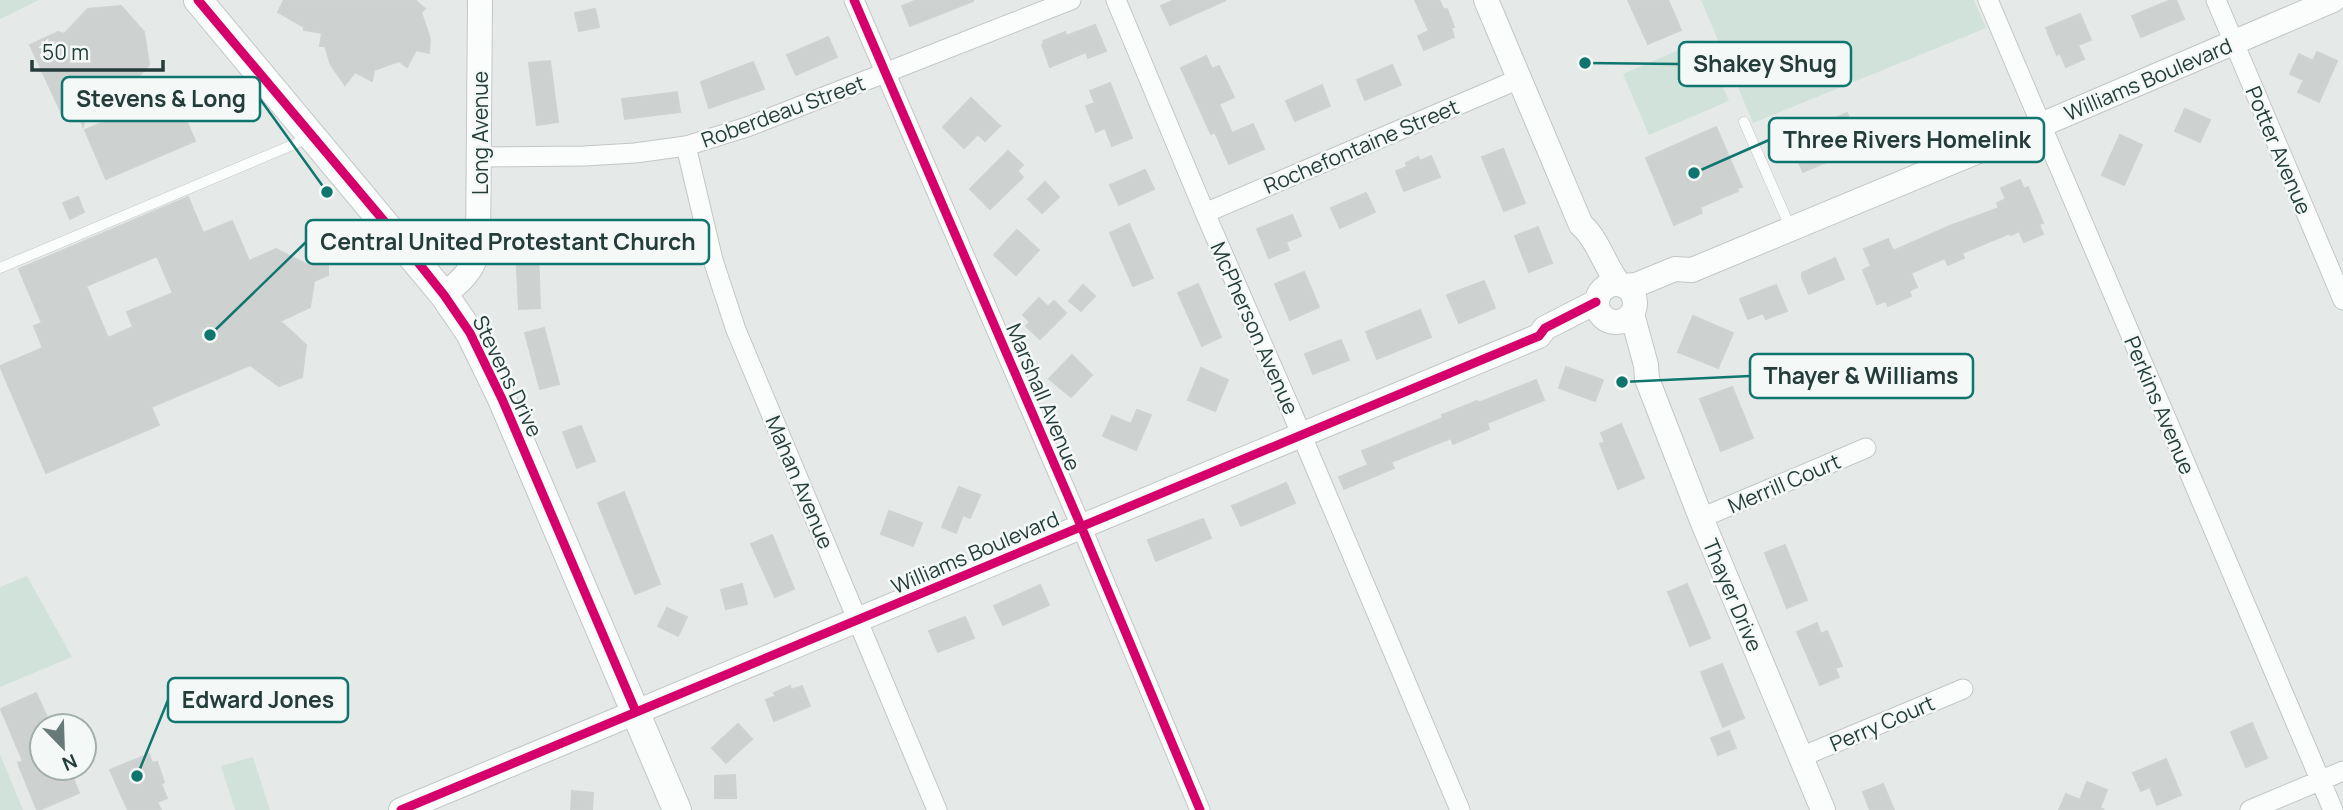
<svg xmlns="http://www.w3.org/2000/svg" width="2343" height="810" font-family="Manrope,sans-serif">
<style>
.green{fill:#d0e2da}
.building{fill:#cdd1d0;stroke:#ced3d2;stroke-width:2;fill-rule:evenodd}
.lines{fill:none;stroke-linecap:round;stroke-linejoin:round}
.service-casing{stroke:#c2c7c6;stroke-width:11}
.minor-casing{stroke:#c2c7c6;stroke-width:21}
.tertiary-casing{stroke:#c2c7c6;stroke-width:26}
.secondary-casing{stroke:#c1c7c6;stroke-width:30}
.service{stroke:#fbfcfc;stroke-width:10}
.minor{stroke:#fbfcfc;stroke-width:19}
.tertiary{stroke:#fbfcfc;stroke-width:24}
.secondary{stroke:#fbfcfc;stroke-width:28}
.cycleway-casing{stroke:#f4f9f7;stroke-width:13}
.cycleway{stroke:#d6006c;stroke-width:9}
.labels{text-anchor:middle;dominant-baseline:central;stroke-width:5;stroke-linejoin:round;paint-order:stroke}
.street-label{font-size:21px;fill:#243d3b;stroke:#f4f9f7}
.leader{fill:none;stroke:#0f766e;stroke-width:2.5}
.callout-dot{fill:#0f766e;stroke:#f4f9f7;stroke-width:2.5}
.callout{fill:#f4f9f7;stroke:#0f766e;stroke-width:2.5}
.callout-label{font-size:23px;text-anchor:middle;font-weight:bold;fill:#243d3b}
</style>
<rect width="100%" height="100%" fill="#e5eae9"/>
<path class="green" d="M 0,0 L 39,0 L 0,19 Z
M 1701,0 L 1974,0 L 1986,28 L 1753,123 Z
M 1702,40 L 1729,101 L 1649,135 L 1623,74 Z
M 27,576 L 72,657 L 0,687 L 0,587 Z
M 0,754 L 23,810 L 0,810 Z
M 253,757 L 270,810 L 235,810 L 221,766 Z"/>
<path class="building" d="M 284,0 L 415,0 L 425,9 L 421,12 L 430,39 L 429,53 L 416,50 L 407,67 L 399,61 L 374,70 L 372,81 L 355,72 L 345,85 L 331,65 L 325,46 L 320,46 L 322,33 L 304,30 L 304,27 L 278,12 Z
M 917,0 L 973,0 L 973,1 L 910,26 L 902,6 Z
M 1174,0 L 1226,0 L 1170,25 L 1161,6 Z
M 1415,0 L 1439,0 L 1444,10 L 1447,9 L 1454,27 L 1451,28 L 1454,37 L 1424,50 L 1418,36 L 1429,31 Z
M 1628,0 L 1668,0 L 1681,30 L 1648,44 Z
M 2171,0 L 2176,0 L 2184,19 L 2141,37 L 2132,16 Z
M 121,6 L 144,32 L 149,65 L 125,91 L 93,92 L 83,126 L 76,108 L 62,114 L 30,45 L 58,32 L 64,34 L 88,9 Z
M 595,9 L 599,27 L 579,31 L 575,13 Z
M 2080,14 L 2091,40 L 2078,45 L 2084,59 L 2066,67 L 2060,53 L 2057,55 L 2046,28 Z
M 1095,25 L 1106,51 L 1088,58 L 1086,52 L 1050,67 L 1042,45 L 1044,44 L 1043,41 L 1065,32 L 1066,36 Z
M 828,37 L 837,57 L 796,75 L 787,55 Z
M 2317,52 L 2337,61 L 2319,102 L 2298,92 L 2304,80 L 2290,74 L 2299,54 L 2313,61 Z
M 1206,56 L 1212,69 L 1219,66 L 1234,97 L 1219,104 L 1232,133 L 1253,124 L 1264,149 L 1229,164 L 1215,132 L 1211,134 L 1181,68 Z
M 550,61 L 558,122 L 537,125 L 529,63 Z
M 753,62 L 764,89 L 709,108 L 701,82 Z
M 1392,65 L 1401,85 L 1365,100 L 1357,80 Z
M 1110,83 L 1132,138 L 1112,146 L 1105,128 L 1096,132 L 1086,106 L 1095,103 L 1090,91 Z
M 1322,85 L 1330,106 L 1295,121 L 1286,101 Z
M 174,92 L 195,141 L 106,179 L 85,130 Z
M 677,92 L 680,112 L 625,119 L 622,99 Z
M 971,98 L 1000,126 L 985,141 L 978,134 L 964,148 L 943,127 Z
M 2185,109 L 2210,120 L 2200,142 L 2175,131 Z
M 1847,113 L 1859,142 L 1839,150 L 1841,156 L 1803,172 L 1785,131 L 1801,124 L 1804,131 Z
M 1716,127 L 1742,187 L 1737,188 L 1738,191 L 1700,207 L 1702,213 L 1674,225 L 1646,158 Z
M 2120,135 L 2142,145 L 2124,185 L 2102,175 Z
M 1503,149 L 1525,203 L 1504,211 L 1482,157 Z
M 1008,151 L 1023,165 L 1017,171 L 1023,177 L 990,209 L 970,189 Z
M 1431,156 L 1440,177 L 1404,191 L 1396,171 L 1407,167 L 1406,163 L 1418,157 L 1420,161 Z
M 1145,170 L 1154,189 L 1119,205 L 1110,185 Z
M 2020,180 L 2024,189 L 2028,187 L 2043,223 L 2039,224 L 2043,234 L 2024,242 L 2019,231 L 2011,235 L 2010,233 L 1962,253 L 1964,258 L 1948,265 L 1945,258 L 1911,273 L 1917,287 L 1909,291 L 1911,296 L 1888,306 L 1886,301 L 1877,304 L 1863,270 L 1871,266 L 1864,249 L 1888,239 L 1893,251 L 1950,226 L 1999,208 L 1997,203 L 2006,199 L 2001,188 Z
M 1045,182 L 1059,197 L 1042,213 L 1028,199 Z
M 1366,193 L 1375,212 L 1340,228 L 1331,208 Z
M 78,197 L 84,212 L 70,219 L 63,203 Z
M 188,197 L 203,233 L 232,221 L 249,261 L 276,249 L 308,265 L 323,259 L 328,265 L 328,275 L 314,281 L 310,307 L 280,321 L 306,345 L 302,377 L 279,386 L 250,365 L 151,407 L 159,425 L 46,473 L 0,366 L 43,348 L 34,326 L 42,323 L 19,269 ZM 157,256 L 173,293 L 127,312 L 133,327 L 108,338 L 86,286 Z
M 1292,215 L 1301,236 L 1286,242 L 1289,250 L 1269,258 L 1257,229 Z
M 1129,224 L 1153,278 L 1133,286 L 1110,233 Z
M 1538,227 L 1552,263 L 1529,272 L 1515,236 Z
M 1017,230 L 1039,250 L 1016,275 L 994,255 Z
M 538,250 L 540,308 L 519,309 L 516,251 Z
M 1835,258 L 1844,279 L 1809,294 L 1802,278 L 1802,273 Z
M 1304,272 L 1319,307 L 1290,320 L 1275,284 Z
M 1484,281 L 1495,308 L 1459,323 L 1447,295 Z
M 1198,284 L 1221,337 L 1202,346 L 1178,293 Z
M 1083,285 L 1095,296 L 1081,311 L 1069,301 Z
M 1776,285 L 1787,311 L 1766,319 L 1763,313 L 1748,319 L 1740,299 Z
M 1039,298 L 1048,307 L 1054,301 L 1066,313 L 1040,339 L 1026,326 L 1030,322 L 1023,315 Z
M 1420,310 L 1431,337 L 1377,359 L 1366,332 Z
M 1693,316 L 1733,333 L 1718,368 L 1678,352 Z
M 544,328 L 559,384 L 540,389 L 525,333 Z
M 1341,340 L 1349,360 L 1313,374 L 1305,354 Z
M 1072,355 L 1092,375 L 1071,397 L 1049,379 Z
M 1566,367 L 1603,380 L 1595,401 L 1559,388 Z
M 1201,368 L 1228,380 L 1215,411 L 1188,400 Z
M 1536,380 L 1544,400 L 1487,423 L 1489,429 L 1453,444 L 1451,438 L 1391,462 L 1394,468 L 1344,489 L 1339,477 L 1368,465 L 1362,451 L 1443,418 L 1442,415 L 1477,401 L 1478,403 Z
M 1732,387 L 1753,438 L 1721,451 L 1700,399 Z
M 1137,410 L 1151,415 L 1136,450 L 1103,436 L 1112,416 L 1131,424 Z
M 1621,424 L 1644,478 L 1618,489 L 1600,444 L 1605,442 L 1601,433 Z
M 581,426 L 595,461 L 577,468 L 563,432 Z
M 1286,483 L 1295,503 L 1241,526 L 1232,506 Z
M 959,487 L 980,495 L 970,518 L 963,515 L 956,533 L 942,527 Z
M 624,492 L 660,584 L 635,594 L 598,503 Z
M 889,511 L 922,523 L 913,546 L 881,534 Z
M 1203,519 L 1211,538 L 1156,561 L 1148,540 Z
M 772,535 L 794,589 L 775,597 L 751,544 Z
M 1785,545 L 1807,600 L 1787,608 L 1765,553 Z
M 742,584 L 747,604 L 726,609 L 721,590 Z
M 1687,584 L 1710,638 L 1690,646 L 1668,592 Z
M 1040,585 L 1049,605 L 1003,625 L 994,606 Z
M 667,608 L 687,617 L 678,636 L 658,626 Z
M 965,617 L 974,638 L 938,652 L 929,631 Z
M 1817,623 L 1821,634 L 1827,631 L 1842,666 L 1835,668 L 1839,677 L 1820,685 L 1797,632 Z
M 1722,664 L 1744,718 L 1723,727 L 1701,672 Z
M 790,686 L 791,690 L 802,686 L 810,706 L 774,721 L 766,700 L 776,696 L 774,693 Z
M 36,693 L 51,726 L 42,726 L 42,768 L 69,768 L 79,793 L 39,810 L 37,810 L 18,763 L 23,761 L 1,709 Z
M 2252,723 L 2267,758 L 2246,767 L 2231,732 Z
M 738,724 L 752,739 L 726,763 L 712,748 Z
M 1729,731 L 1736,748 L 1718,755 L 1711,738 Z
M 149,754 L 152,763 L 157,762 L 164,782 L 161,784 L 167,798 L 157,802 L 161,810 L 128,810 L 110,770 Z
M 2166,759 L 2181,795 L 2157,805 L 2150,787 L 2141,791 L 2133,773 Z
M 735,775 L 736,798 L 715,798 L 715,776 Z
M 2087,782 L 2107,790 L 2100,808 L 2104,810 L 2059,810 L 2066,794 L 2080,800 Z
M 1883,784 L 1894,810 L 1870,810 L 1863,792 Z
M 572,791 L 593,793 L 592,810 L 571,810 Z"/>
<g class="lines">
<g class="service-casing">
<path id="service" d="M 1744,122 L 1791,229
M 0,268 L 309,138"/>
</g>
<g class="minor-casing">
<path id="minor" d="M 854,0 L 1081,526 L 1200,810
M 1116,0 L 1205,213 L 1291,410 L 1460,810
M 1988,0 L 2333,810
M 2216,0 L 2343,300
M 686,146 L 713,260 L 736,330 L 937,810
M 480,157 L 584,156 L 635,153 L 686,146 L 747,127 L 1071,0
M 1205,213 L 1519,79
M 1701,518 L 1866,448
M 1801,757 L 1963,689
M 2250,810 L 2343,771"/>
</g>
<g class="tertiary-casing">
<path id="tertiary" d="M 1486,0 L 1581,225 C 1597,237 1605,267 1619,284
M1597 303a19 19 0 1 1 38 0a19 19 0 1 1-38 0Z
M 1624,286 L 1636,285 L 1675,269 L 1692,270 L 2041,125 L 2333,0
M 444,295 C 461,281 474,270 478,248 L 480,0
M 1632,314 L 1646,365 L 1647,379 L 1701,518 L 1823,810
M 401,810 L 1539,336 L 1545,328 L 1596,302"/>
</g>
<g class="secondary-casing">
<path id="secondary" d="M 198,0 L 444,295 L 470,333 L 502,399 L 677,810"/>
</g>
<use href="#service" class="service"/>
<use href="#minor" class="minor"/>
<use href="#tertiary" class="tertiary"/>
<use href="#secondary" class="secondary"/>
<g class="cycleway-casing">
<path id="cycleway" d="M 198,0 L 405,246 L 444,295 L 470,333 L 502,399 L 636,712
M 854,0 L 1081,526 L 1200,810
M 401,810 L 1539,336 L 1545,328 L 1596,302"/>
</g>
<use href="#cycleway" class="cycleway"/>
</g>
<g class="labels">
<g class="street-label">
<text transform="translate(2148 79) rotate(-23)">Williams Boulevard</text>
<text transform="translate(783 111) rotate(-20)">Roberdeau Street</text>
<text transform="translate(480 133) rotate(-90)">Long Avenue</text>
<text transform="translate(1361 146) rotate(-23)">Rochefontaine Street</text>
<text transform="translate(2279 150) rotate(67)">Potter Avenue</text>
<text transform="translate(1255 328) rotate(66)">McPherson Avenue</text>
<text transform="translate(508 376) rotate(64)">Stevens Drive</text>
<text transform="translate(1044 397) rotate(67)">Marshall Avenue</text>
<text transform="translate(2160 405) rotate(67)">Perkins Avenue</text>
<text transform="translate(800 482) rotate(67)">Mahan Avenue</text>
<text transform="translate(1784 483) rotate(-23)">Merrill Court</text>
<text transform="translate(975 552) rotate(-23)">Williams Boulevard</text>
<text transform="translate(1733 595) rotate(67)">Thayer Drive</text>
<text transform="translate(1882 723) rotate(-23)">Perry Court</text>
</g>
</g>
<path class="leader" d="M1585 63L1679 64M327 192L260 99M1694 173L1769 140M210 335L306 242M1622 382L1750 376M137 776L168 700"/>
<g class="callout-dot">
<circle cx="1585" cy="63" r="7"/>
<circle cx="327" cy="192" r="7"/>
<circle cx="1694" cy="173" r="7"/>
<circle cx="210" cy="335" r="7"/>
<circle cx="1622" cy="382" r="7"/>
<circle cx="137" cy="776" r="7"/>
</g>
<g class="callout">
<rect x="1679" y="42" width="172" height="44" rx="7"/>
<rect x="62" y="77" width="198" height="44" rx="7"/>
<rect x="1769" y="118" width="275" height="44" rx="7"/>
<rect x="306" y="220" width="403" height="44" rx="7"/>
<rect x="1750" y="354" width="223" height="44" rx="7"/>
<rect x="168" y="678" width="180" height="44" rx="7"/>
</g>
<g class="callout-label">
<text x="1765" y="72">Shakey Shug</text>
<text x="161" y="107">Stevens &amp; Long</text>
<text x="1907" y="148">Three Rivers Homelink</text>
<text x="508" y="250">Central United Protestant Church</text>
<text x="1861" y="384">Thayer &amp; Williams</text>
<text x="258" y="708">Edward Jones</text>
</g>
<g transform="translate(63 747) rotate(157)"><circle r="33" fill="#f4f9f7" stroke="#a1aeac" stroke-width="2"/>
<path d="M0-5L12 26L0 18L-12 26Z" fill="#687a78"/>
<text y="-10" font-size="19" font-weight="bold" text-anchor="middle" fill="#243d3b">N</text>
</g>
<path d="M32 60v10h131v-10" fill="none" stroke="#243d3b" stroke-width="3.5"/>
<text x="42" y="60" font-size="21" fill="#243d3b" stroke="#f4f9f7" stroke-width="5" paint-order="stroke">50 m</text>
</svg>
